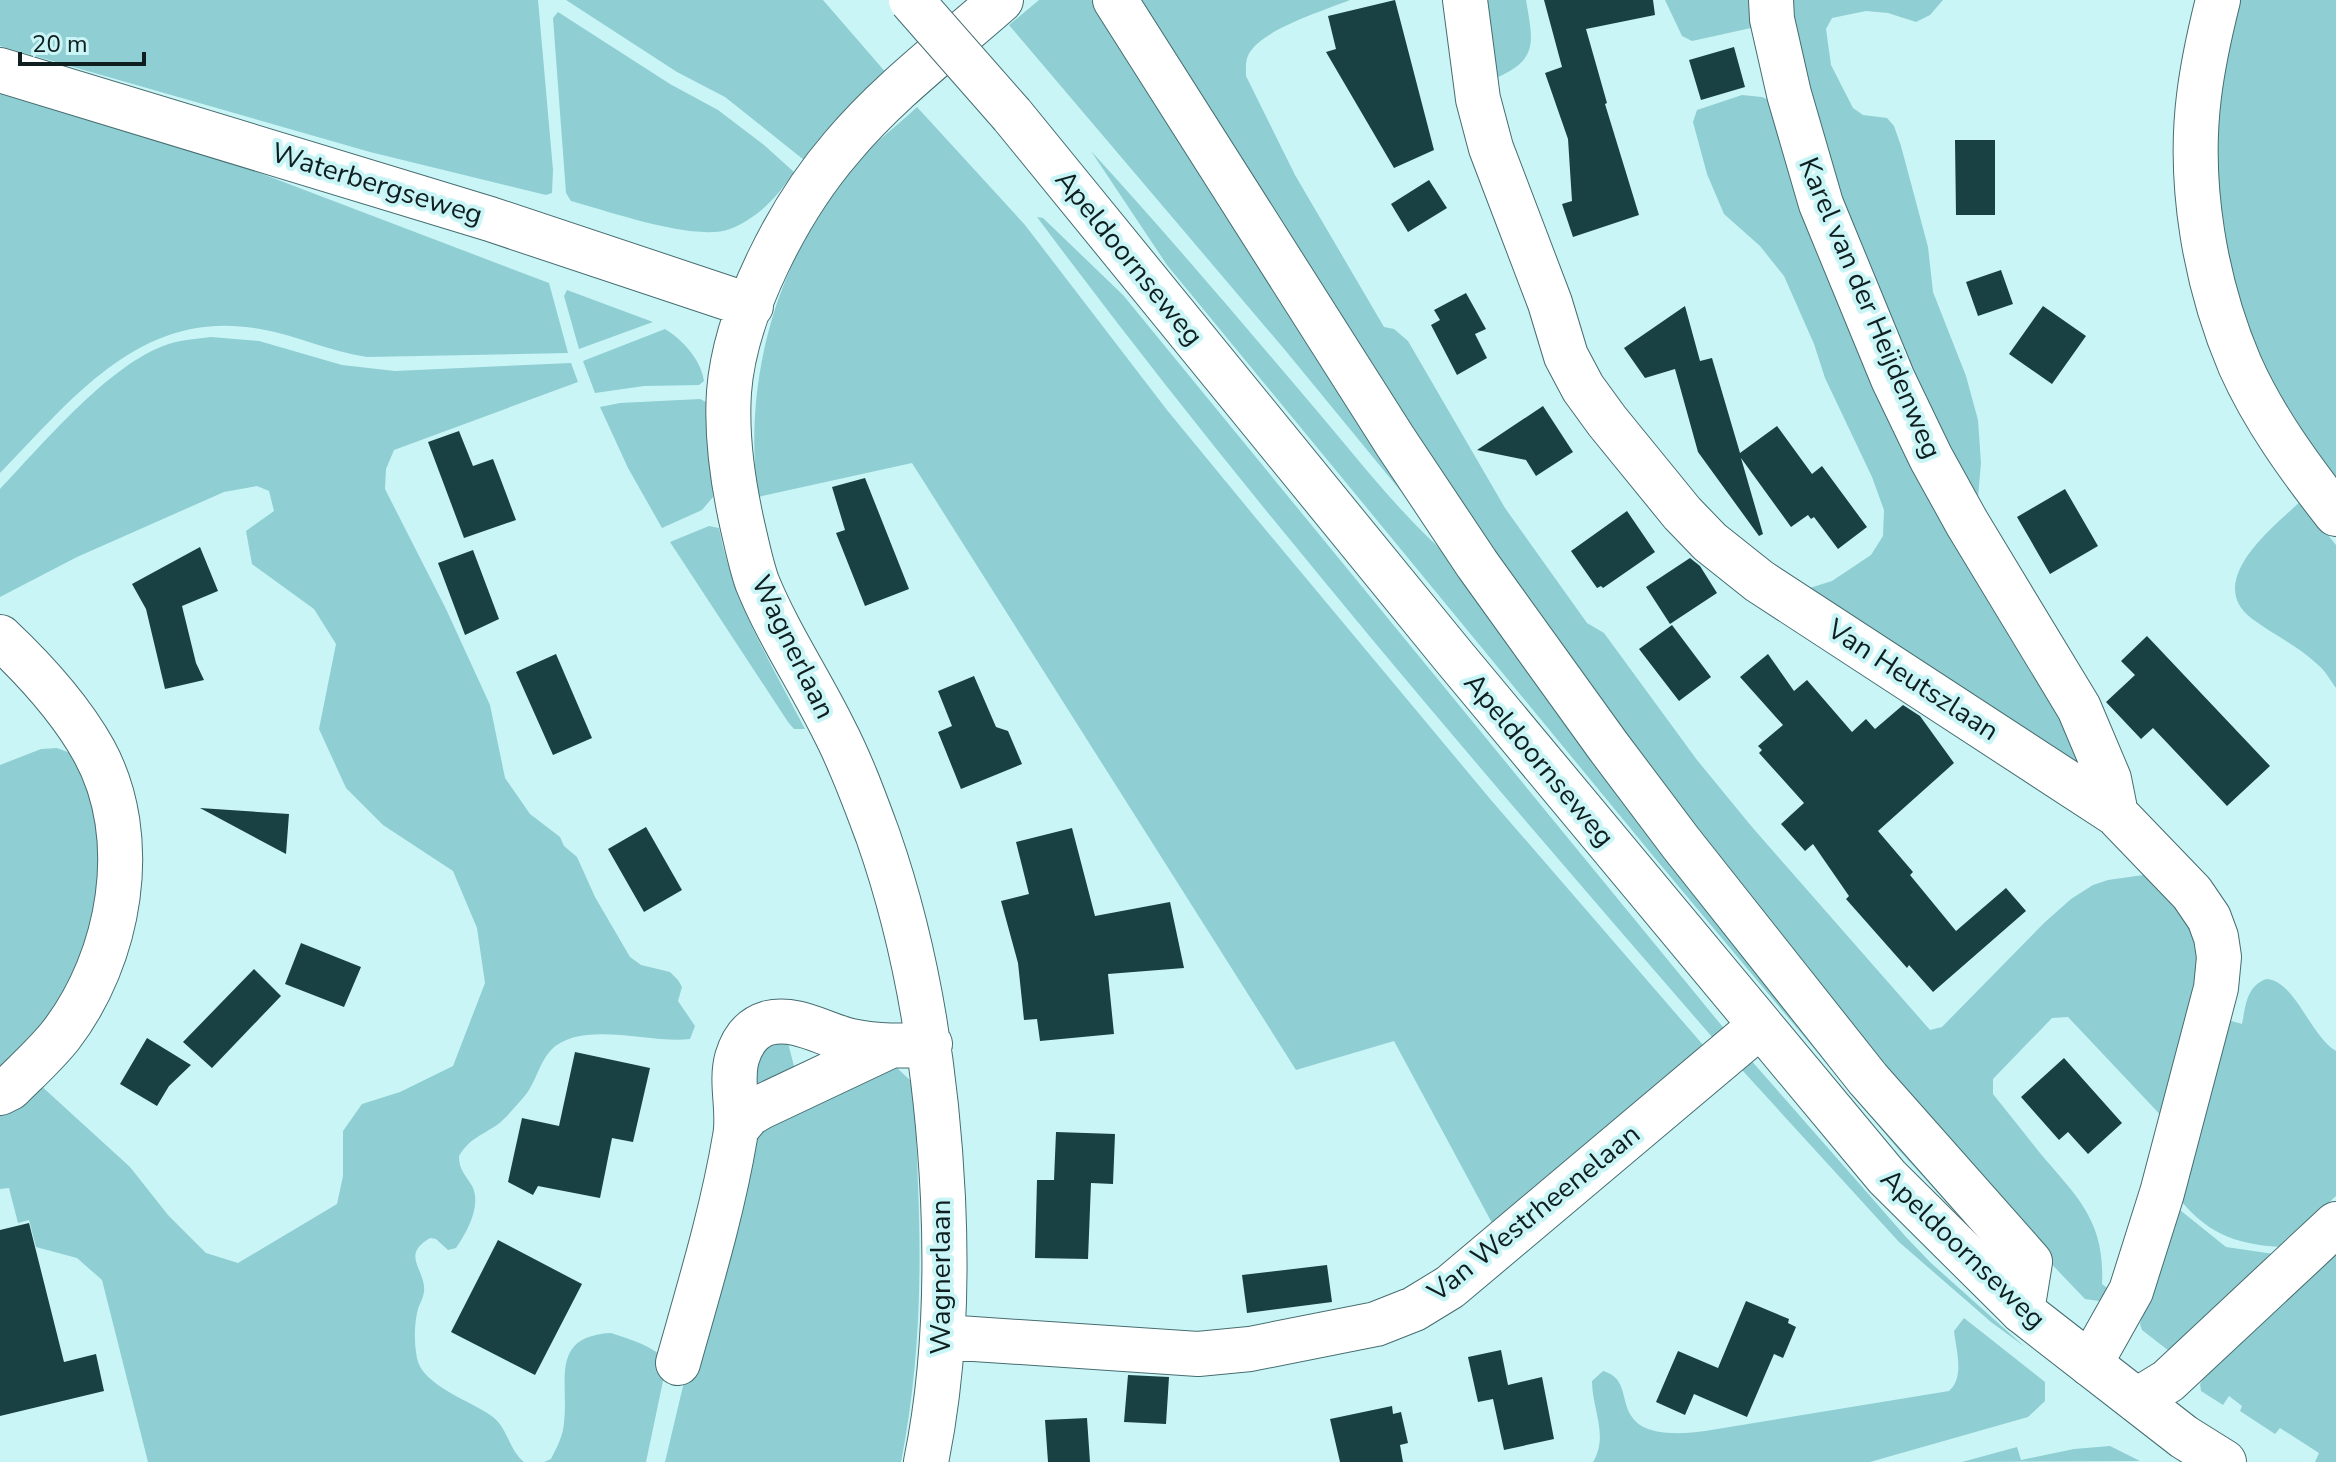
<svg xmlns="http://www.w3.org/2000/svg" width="2336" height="1462" font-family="'Nunito Sans',sans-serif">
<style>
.green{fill:#8fced2}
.building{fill:#194042}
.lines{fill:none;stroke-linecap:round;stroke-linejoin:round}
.minor-casing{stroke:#466d70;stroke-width:46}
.primary-casing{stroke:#466d70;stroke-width:46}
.minor{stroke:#fff;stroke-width:44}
.primary{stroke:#fff;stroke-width:44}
.primary-bridge-casing{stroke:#466d70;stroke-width:46;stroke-linecap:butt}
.primary-bridge{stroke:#fff;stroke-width:44}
.labels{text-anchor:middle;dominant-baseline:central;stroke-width:8;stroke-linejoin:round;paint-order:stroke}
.street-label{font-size:28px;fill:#0f1f20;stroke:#caf5f7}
</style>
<rect width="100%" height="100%" fill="#caf5f7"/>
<path class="green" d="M 0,0 L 538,0 L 553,170 L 552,193 L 546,195 L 370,152 L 0,46 Z
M 566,0 L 823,0 L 888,75 L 836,119 L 804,160 L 725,97 L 677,72 Z
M 1039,0 L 1091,0 L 1102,8 L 1410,496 L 1404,495 L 1285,350 L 1009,25 Z
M 1132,0 L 1350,0 C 1325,10 1264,29 1250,52 C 1245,59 1246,68 1246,76 L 1295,175 L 1384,327 L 1394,329 L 1408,341 L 1505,508 L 1587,623 L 1604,633 L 1697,760 L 1752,827 L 1930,1030 L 1942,1027 L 2044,923 L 2071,899 L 2093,885 L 2108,880 L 2158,873 L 2205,935 L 2169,1124 L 2068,1017 L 2052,1018 L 1993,1079 L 1993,1094 C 2009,1114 2024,1133 2040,1153 C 2078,1198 2105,1221 2102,1284 L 2116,1295 L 2099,1301 L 2085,1299 L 2041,1253 L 1880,1070 L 1511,588 Z
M 1476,0 L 1526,0 C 1533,42 1539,59 1496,78 Z
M 1665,0 L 1761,0 L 1761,17 L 1751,28 L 1692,41 L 1682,36 Z
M 1781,0 L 1943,0 L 1930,15 L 1916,22 L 1888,13 L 1866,11 L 1832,18 L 1826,29 L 1831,65 L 1853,108 L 1863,115 L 1887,118 L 1894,126 L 1901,146 L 1928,247 L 1933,292 L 1966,376 L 1978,420 L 1981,463 L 1976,520 L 1863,283 Z
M 2238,0 L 2336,0 L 2336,481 C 2312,446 2284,412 2266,374 C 2224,284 2209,181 2221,83 C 2225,55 2233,28 2238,0 Z
M 558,12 L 670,84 L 718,110 L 764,145 L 794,172 C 777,197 759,217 730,229 C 695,242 608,211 571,201 L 566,193 L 553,18 Z
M 0,93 L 236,164 L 549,283 L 568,353 L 367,357 C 330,352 297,335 260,329 C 142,307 74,397 0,473 Z
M 1742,95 L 1762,97 L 1783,106 L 2014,618 L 2088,773 L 1800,591 L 1832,581 L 1871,555 L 1883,536 L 1884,510 L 1872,477 L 1825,378 L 1814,344 L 1784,276 L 1760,246 L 1724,214 L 1707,174 L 1693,122 L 1697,110 Z
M 917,107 L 1025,225 L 1167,410 L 1255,517 L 1491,800 L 1710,1053 L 1499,1236 L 1394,1041 L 1296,1070 L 912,463 L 758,497 C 742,377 778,253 859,161 C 876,141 898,125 917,107 Z
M 1091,151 C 1167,234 1239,319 1312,405 C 1360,461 1404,520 1461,567 L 2000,1254 L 1946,1202 L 1898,1149 L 1654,857 L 1167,265 Z
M 1037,217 L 1043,218 L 1123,295 L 1731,1037 L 1719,1045 C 1485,775 1251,504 1037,217 Z
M 567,290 L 653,322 L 579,349 L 564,296 Z
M 665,329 C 683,340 701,360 704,381 L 699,385 L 644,386 L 595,393 L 583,361 Z
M 211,337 L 259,341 L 342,365 L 395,371 L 571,363 L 578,382 L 394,450 L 386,469 L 385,489 L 446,609 L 490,705 L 505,778 L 530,814 L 560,837 L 564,846 L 577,857 L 595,897 L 630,957 L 641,965 L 670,972 L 678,980 L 682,987 L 678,1001 L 695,1026 L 690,1039 C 651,1044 581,1019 551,1050 C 538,1064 536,1084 523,1098 C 515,1107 506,1118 497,1125 C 482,1135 469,1139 459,1156 C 459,1170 465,1174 472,1186 C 482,1205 467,1232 456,1248 L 448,1250 L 436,1239 L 430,1238 C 403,1254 421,1265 424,1286 C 425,1295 421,1301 418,1309 C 414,1324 414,1343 417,1358 C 422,1386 472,1401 493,1417 C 508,1429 509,1450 524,1462 L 148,1462 L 102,1280 L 77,1258 L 36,1247 L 29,1220 L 18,1223 L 9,1188 L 0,1189 L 0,1112 L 38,1083 L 130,1167 L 168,1215 L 206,1253 L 238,1263 L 337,1204 L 343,1176 L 343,1131 L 362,1104 L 400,1092 L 453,1066 L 485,983 L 477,928 L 453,871 L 383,825 L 346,788 L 319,729 L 336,644 L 314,609 L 252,564 L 246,531 L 274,511 L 269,491 L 257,486 L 224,492 L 77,557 L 0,597 L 0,489 C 42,445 106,368 163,346 C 178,340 195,339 211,337 Z
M 700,399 L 708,403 L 713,497 L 702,510 L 662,528 L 628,468 L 600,407 L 620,403 Z
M 2301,501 L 2336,545 L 2336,688 C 2330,680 2325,670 2317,664 C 2298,646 2272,634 2251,618 C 2204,581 2273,527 2301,501 Z
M 709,526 L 719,528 C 733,602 771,664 805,729 L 794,729 L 788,722 L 670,542 Z
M 57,748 L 78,756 L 102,830 L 98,914 L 62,1004 L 0,1076 L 0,765 L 41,749 Z
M 2266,979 C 2295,980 2310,1036 2336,1051 L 2336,1196 L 2280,1247 C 2233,1244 2204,1232 2175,1193 L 2221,1018 L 2242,1024 C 2246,1005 2246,987 2266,979 Z
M 778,1036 L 788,1043 L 795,1070 L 758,1086 L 752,1080 L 747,1062 Z
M 1742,1050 L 1906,1237 L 1931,1263 L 2025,1347 L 1991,1322 L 1899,1242 L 1732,1059 Z
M 896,1067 L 912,1082 C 916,1117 917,1152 918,1186 C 922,1280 919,1370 901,1462 L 665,1462 L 688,1365 L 752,1134 Z
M 2175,1206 L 2226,1247 L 2274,1254 L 2169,1351 L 2142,1330 L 2140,1324 Z
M 2336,1252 L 2336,1462 L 2315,1462 L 2319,1453 L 2280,1428 L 2275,1434 L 2240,1411 L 2242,1406 L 2229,1396 L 2223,1405 L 2201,1391 L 2200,1384 L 2206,1375 Z
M 1964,1318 L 2045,1382 L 2045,1401 L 2028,1417 L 1870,1462 L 1593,1462 C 1609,1436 1592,1409 1592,1381 L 1603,1371 C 1628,1378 1620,1400 1632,1417 C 1645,1437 1684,1434 1705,1431 L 1949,1391 C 1965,1377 1956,1350 1954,1331 Z
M 611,1333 C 631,1340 653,1345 667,1362 L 646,1462 L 544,1462 L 551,1459 C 557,1447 563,1436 564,1423 C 569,1382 549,1336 611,1333 Z
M 2110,1446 L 2140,1461 L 1962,1462 L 2017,1447 L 2021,1460 L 2074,1449 Z"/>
<path class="building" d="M 1395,0 L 1434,150 L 1394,168 L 1326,52 L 1336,49 L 1328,16 Z
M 1544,0 L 1653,0 L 1655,15 L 1586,29 L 1607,103 L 1605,104 L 1639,215 L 1573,237 L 1562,204 L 1572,201 L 1568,139 L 1545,73 L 1562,67 Z
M 1734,47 L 1745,87 L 1701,100 L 1689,60 Z
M 1955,140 L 1995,140 L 1995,215 L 1956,215 Z
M 1429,180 L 1447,208 L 1408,232 L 1391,204 Z
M 2001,270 L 2013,304 L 1978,316 L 1966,282 Z
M 1466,293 L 1486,329 L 1475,334 L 1487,358 L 1457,375 L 1431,325 L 1440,320 L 1434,310 Z
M 1685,306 L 1700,361 L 1712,358 L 1740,453 L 1777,426 L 1812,474 L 1822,466 L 1867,527 L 1838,549 L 1814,517 L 1811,519 L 1808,515 L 1791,527 L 1741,458 L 1763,534 L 1759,536 L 1698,452 L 1675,369 L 1645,378 L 1624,348 Z
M 2043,306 L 2086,336 L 2052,384 L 2009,354 Z
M 1543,406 L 1573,452 L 1536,476 L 1526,460 L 1477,450 Z
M 459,431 L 473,466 L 493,459 L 516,520 L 464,538 L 428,442 Z
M 865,478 L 909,589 L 865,606 L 836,533 L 845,530 L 832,487 Z
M 2065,489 L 2098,546 L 2050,574 L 2017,517 Z
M 1627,511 L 1655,552 L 1603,588 L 1601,586 L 1597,588 L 1571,551 Z
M 200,547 L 218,591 L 182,606 L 196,663 L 204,680 L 165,689 L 146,609 L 132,584 Z
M 473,550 L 499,619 L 465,635 L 438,563 Z
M 1690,558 L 1700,566 L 1717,593 L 1670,624 L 1646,587 Z
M 1672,625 L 1711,677 L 1679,701 L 1639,649 Z
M 2147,636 L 2270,766 L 2227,806 L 2153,728 L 2141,739 L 2106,702 L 2135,675 L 2121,661 Z
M 556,654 L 592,738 L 553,755 L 516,672 Z
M 1768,654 L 1794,691 L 1807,680 L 1852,732 L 1866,719 L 1875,729 L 1903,705 L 1920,716 L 1954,763 L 1878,831 L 1913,872 L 1910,875 L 1956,931 L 2006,888 L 2026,911 L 1933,992 L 1909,965 L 1907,968 L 1846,899 L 1849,896 L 1813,844 L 1805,851 L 1781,824 L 1804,803 L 1759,753 L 1762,750 L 1758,746 L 1783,725 L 1740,677 Z
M 974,676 L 996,727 L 1008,731 L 1022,764 L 961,789 L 938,732 L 952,726 L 938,691 Z
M 200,808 L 289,814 L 286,854 Z
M 646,827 L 682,890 L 644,912 L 608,849 Z
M 1072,828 L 1095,916 L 1170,902 L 1184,968 L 1108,974 L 1114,1034 L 1040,1041 L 1037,1019 L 1024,1020 L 1018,963 L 1001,901 L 1029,894 L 1016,842 Z
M 301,943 L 361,967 L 344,1007 L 285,984 Z
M 254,969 L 281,996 L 212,1068 L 183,1042 Z
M 147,1038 L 191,1065 L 169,1086 L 157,1106 L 120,1084 Z
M 575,1052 L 650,1068 L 633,1142 L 612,1138 L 600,1198 L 538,1186 L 533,1195 L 508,1182 L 522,1118 L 559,1126 Z
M 2064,1058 L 2122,1123 L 2088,1154 L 2068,1132 L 2059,1140 L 2021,1097 Z
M 1056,1132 L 1115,1134 L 1113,1184 L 1091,1183 L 1088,1259 L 1035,1258 L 1037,1180 L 1054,1180 Z
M 29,1223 L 64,1362 L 96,1354 L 104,1391 L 0,1416 L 0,1230 Z
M 498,1240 L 582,1284 L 535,1375 L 451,1332 Z
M 1327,1265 L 1332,1302 L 1247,1313 L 1242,1275 Z
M 1746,1301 L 1789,1319 L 1788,1323 L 1796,1327 L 1783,1358 L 1774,1354 L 1747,1417 L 1694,1394 L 1685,1415 L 1656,1402 L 1678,1351 L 1718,1368 Z
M 1501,1350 L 1508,1385 L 1542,1377 L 1554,1439 L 1504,1450 L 1493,1399 L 1478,1402 L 1468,1357 Z
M 1128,1375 L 1169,1377 L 1166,1424 L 1124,1422 Z
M 1392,1406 L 1393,1414 L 1401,1412 L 1408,1443 L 1400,1445 L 1403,1462 L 1340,1462 L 1330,1419 Z
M 1087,1418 L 1090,1462 L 1048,1462 L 1045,1420 Z"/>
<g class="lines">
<g class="minor-casing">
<path id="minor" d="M 1115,0 L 1395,441 L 1477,564 L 1608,746 L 1681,843 L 1868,1079 L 2030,1262 L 2022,1311
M 1465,0 L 1478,99 L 1491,148 L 1550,303 L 1566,356 L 1583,388 L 1607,421 L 1682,513 L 1710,542 L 1759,581 L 2116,814 L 2192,893 L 2209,918 L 2216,937 L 2219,957 L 2216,988 L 2162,1193 L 2131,1291 L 2090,1364
M 1771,0 L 1772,19 L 1789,94 L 1821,204 L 1893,379 L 1931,458 L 1967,523 L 2079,708 L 2109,779 L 2116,814
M 2218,0 C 2210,32 2203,63 2199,96 C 2188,184 2205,283 2240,365 C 2264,419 2300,468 2336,514
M 0,70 L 490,219 L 751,306
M 0,637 C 35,670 70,708 94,751 C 142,838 120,958 61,1035 C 46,1054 27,1071 10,1088 L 0,1093
M 737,1128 L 749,1114 L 761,1107 L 888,1047
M 944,1337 L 1198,1354 L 1250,1349 L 1376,1324 L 1414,1309 L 1450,1287 L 1760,1026
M 678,1363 C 699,1288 722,1214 735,1137 C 740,1111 730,1083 737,1058 C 742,1041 751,1028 768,1023 C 797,1016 824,1035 851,1041 C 878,1047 903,1046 930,1044
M 2137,1400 L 2168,1381 L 2336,1224
M 926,1462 C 944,1374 947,1288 943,1198 C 937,1075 919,953 878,836 C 865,801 852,765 835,732 C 810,681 778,634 757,582 C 751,565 747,545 743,528 C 733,484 726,437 729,392 C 735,311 790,207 842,147 C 888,92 948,47 1001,0"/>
</g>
<g class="primary-casing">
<path id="primary" d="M 1012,115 L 1454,657 L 1887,1177 L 2022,1311 L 2184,1437 L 2224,1462"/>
</g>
<use href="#minor" class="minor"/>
<use href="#primary" class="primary"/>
<g class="primary-bridge-casing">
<path id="primary-bridge" d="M 911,0 L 1012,115"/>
</g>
<use href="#primary-bridge" class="primary-bridge"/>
</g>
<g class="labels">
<g class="street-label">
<text transform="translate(377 184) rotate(17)">Waterbergseweg</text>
<text transform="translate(1129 258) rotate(51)">Apeldoornseweg</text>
<text transform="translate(1870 308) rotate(67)">Karel van der Heijdenweg</text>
<text transform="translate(793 647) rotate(64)">Wagnerlaan</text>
<text transform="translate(1913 680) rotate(33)">Van Heutszlaan</text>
<text transform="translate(1539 760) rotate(50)">Apeldoornseweg</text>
<text transform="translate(1534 1213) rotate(-39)">Van Westrheenelaan</text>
<text transform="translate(1963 1249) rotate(44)">Apeldoornseweg</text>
<text transform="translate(941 1277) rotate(-90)">Wagnerlaan</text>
</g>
</g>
<path d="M20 52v12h124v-12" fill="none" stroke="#0f1f20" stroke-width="4"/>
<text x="32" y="52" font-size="24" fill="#0f1f20" stroke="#caf5f7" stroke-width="6" paint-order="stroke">20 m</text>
</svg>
